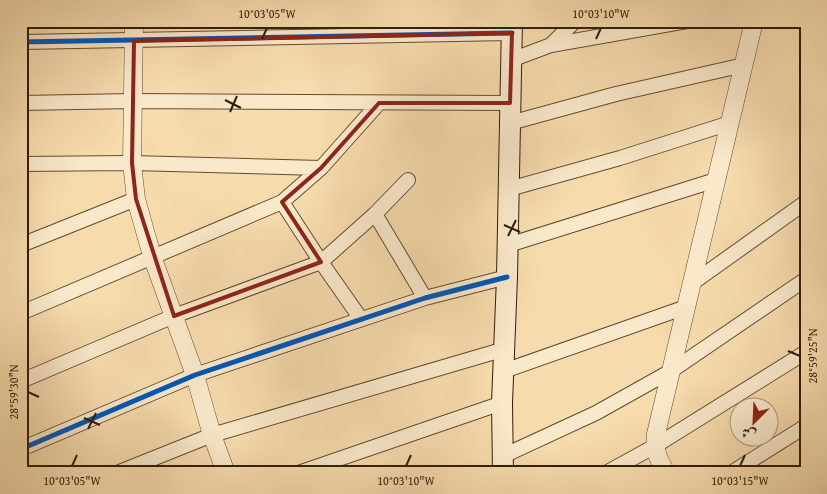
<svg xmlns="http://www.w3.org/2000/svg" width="827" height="494" font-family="'Gentium Book Plus',Amiri,serif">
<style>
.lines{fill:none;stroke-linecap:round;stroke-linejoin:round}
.minor-casing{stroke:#624c31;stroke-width:16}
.tertiary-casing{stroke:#624c31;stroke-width:19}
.secondary-casing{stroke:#311d08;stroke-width:22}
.minor{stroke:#f9e8ca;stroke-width:14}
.tertiary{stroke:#f9e8ca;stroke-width:18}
.secondary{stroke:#f9e8ca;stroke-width:20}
.cycleway-casing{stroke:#f9e8ca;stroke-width:8}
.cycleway{stroke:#0057b8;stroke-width:5}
.marked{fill:none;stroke:#8f2418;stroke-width:4;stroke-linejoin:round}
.ticks{fill:none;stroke:#311d08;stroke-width:2}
.neatline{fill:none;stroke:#311d08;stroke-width:2}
.ticks-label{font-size:12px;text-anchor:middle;fill:#311d08}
</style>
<rect width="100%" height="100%" fill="#f6dbad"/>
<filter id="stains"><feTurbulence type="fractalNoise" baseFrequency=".004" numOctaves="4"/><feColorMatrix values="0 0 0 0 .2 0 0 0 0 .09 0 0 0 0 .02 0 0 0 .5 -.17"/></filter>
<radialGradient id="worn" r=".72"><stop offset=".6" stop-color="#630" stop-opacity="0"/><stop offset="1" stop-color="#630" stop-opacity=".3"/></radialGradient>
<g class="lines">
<g class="minor-casing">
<path id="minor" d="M 21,42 L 512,33
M 551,45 L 575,21
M 511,60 L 551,45 L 687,21
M 21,103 L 133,101 L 510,103
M 510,123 L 616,94 L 744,65
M 21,164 L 132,163 L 321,168 L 379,103
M 509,189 L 620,158 L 730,123
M 282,202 L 321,262 L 361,319
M 375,214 L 425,298
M 21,245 L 136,199
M 508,245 L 716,180
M 691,284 L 806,202
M 21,313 L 282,202 L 321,168
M 504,371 L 686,307
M 21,381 L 174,316 L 321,262 L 375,214 L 408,180
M 21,449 L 195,375 L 425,298 L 507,277
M 503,456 L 596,413 L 671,371 L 806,279
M 117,473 L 212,435 L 505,349
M 298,473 L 502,403
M 606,473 L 655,446 L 806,352
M 731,473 L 806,426"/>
</g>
<g class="tertiary-casing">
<path id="tertiary" d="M 134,21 L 132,163 L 136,199 L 152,256 L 195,375 L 212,435 L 226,473
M 666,473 C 658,458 654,451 656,434 L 754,21"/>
</g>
<g class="secondary-casing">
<path id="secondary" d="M 503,473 L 502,403 L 507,277 L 512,21"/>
</g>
<use href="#minor" class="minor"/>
<use href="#tertiary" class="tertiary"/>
<use href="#secondary" class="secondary"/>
<g class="cycleway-casing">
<path id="cycleway" d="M 21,42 L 512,33
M 21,449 L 195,375 L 425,298 L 507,277"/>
</g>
<use href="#cycleway" class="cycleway"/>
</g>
<path class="marked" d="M 512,33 L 510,103 L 379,103 L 321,168 L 282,202 L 321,262 L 174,316 L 136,199 L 132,163 L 134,41 Z"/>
<path class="ticks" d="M 262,39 L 267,28M 596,39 L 601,28M 225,100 L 241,108M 230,112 L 237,96M 504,225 L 520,232M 508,236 L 516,220M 788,351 L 800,356M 28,392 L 39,397M 84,418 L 100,425M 88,429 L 96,413M 72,466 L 77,455M 406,466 L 411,455M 740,466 L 745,455"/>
<rect width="827" height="494" fill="none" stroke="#f6dbad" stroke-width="55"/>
<g transform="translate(754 422) rotate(204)"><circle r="24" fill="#f9e8ca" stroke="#a9977c"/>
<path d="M0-4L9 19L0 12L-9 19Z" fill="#8f2418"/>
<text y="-8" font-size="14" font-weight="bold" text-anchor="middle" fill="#311d08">ش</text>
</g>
<rect x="28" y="28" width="772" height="438" class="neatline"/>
<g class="ticks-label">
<text x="267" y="18">10°03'05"W</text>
<text x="601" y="18">10°03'10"W</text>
<text transform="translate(813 356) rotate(-90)" y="4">28°59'25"N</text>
<text transform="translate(14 392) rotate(-90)" y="4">28°59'30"N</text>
<text x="72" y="485">10°03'05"W</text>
<text x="406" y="485">10°03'10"W</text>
<text x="740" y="485">10°03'15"W</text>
</g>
<rect width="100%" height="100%" filter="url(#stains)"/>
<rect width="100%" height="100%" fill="url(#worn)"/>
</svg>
